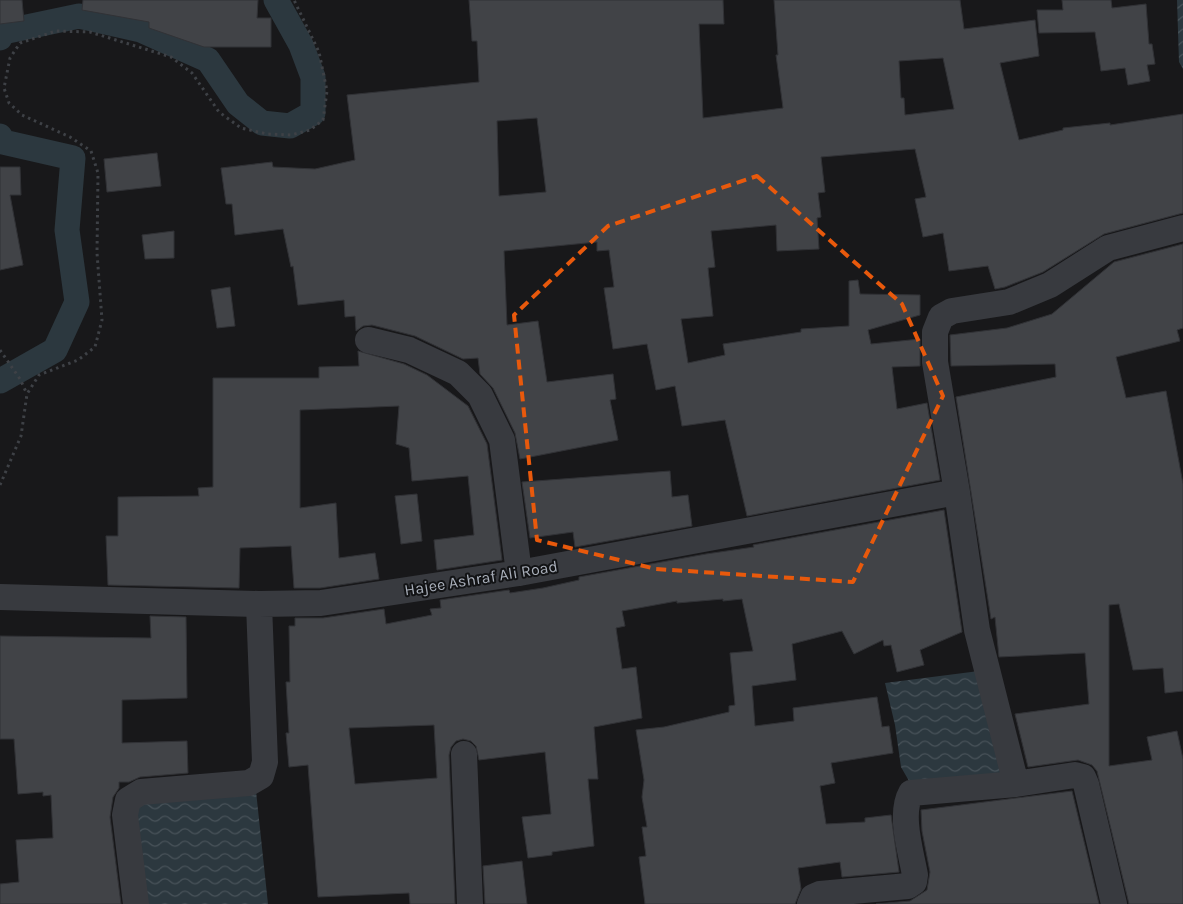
<svg xmlns="http://www.w3.org/2000/svg" width="1183" height="904" font-family="Karla,sans-serif">
<style>
.water{fill:url(#water-waves)}
.lines{fill:none;stroke-linecap:round;stroke-linejoin:round}
.canal{stroke:#2c383f;stroke-width:25}
.building{fill:#414347;stroke:#313236;fill-rule:evenodd}
.path{stroke:#3e4146;stroke-width:3;stroke-dasharray:2.5 4;stroke-linecap:butt}
.minor{stroke:#383a3f;stroke-width:26}
.marked{fill:none;stroke:#e8590c;stroke-width:4;stroke-dasharray:10 6;stroke-linejoin:round}
.labels{text-anchor:middle;dominant-baseline:central;stroke-width:4;stroke-linejoin:round;paint-order:stroke}
.street-label{font-size:16px;fill:#a9afba;stroke:#121315}
</style>
<defs>
<pattern id="water-waves" width="16" height="10" patternUnits="userSpaceOnUse" patternTransform="scale(1.25)"><rect width="16" height="10" fill="#2c383f"/><path d="M0 5q4-4 8 0t8 0" fill="none" stroke="#485259"/></pattern>
</defs>
<rect width="100%" height="100%" fill="#18181a"/>
<path class="water" d="M 1177,0 L 1183,0 L 1183,69 L 1179,62 Z
M 979,671 L 1008,783 L 909,781 L 901,767 L 895,725 L 885,683 Z
M 256,791 L 268,904 L 148,904 L 137,812 L 139,806 L 146,802 Z"/>
<g class="lines">
<path class="canal" d="M 0,38 L 3,32 L 79,16 L 141,30 L 208,60 L 238,104 L 262,123 L 290,126 L 313,113 L 313,77 L 301,45 L 276,0
M 0,136 L 3,142 L 73,158 L 67,230 L 77,302 L 55,350 L 0,381"/>
</g>
<path class="building" d="M 0,0 L 22,0 L 24,21 L 0,24 Z
M 83,0 L 258,0 L 257,18 L 271,18 L 271,47 L 204,47 L 149,28 L 149,22 L 82,10 Z
M 469,0 L 723,0 L 724,24 L 699,24 L 703,118 L 783,108 L 776,55 L 778,55 L 774,0 L 960,0 L 964,29 L 1035,20 L 1039,56 L 1000,63 L 1019,140 L 1063,130 L 1063,128 L 1110,123 L 1110,125 L 1183,114 L 1183,213 L 1104,234 L 1043,272 L 1005,287 L 995,289 L 988,266 L 949,271 L 943,233 L 923,237 L 915,199 L 926,197 L 915,149 L 821,157 L 825,192 L 818,193 L 821,217 L 817,218 L 819,249 L 777,251 L 776,225 L 711,231 L 715,267 L 708,268 L 713,316 L 681,319 L 688,363 L 725,355 L 723,344 L 801,332 L 801,329 L 849,326 L 849,281 L 858,280 L 860,294 L 920,295 L 920,315 L 868,330 L 871,344 L 920,339 L 920,366 L 892,367 L 897,409 L 927,403 L 940,480 L 747,516 L 725,420 L 682,426 L 675,386 L 656,390 L 647,344 L 613,349 L 604,288 L 614,287 L 609,250 L 597,251 L 597,242 L 504,251 L 507,325 L 538,321 L 547,382 L 613,374 L 616,399 L 610,400 L 618,440 L 520,459 L 515,433 L 493,388 L 480,374 L 478,358 L 463,359 L 415,336 L 372,325 L 363,326 L 356,331 L 355,316 L 345,317 L 344,300 L 298,305 L 293,266 L 291,267 L 283,229 L 235,235 L 232,204 L 226,204 L 221,168 L 272,162 L 273,167 L 315,169 L 355,160 L 347,95 L 479,82 L 477,41 L 472,41 ZM 943,58 L 954,109 L 905,115 L 904,98 L 901,98 L 899,61 ZM 537,118 L 546,192 L 499,196 L 497,121 Z
M 1062,0 L 1111,0 L 1112,8 L 1146,4 L 1149,44 L 1152,44 L 1155,64 L 1147,65 L 1150,81 L 1128,85 L 1125,68 L 1101,71 L 1095,32 L 1039,33 L 1037,10 L 1063,10 Z
M 157,153 L 161,186 L 107,192 L 104,159 Z
M 0,167 L 20,167 L 21,195 L 10,195 L 23,265 L 0,270 Z
M 174,231 L 174,258 L 145,259 L 142,235 Z
M 1183,244 L 1183,328 L 1177,330 L 1180,341 L 1116,357 L 1126,398 L 1166,391 L 1183,484 L 1183,691 L 1165,693 L 1163,668 L 1133,670 L 1119,604 L 1109,605 L 1109,766 L 1152,760 L 1147,737 L 1177,731 L 1183,759 L 1183,904 L 1129,904 L 1097,771 L 1092,765 L 1078,760 L 1028,767 L 1015,714 L 1089,704 L 1085,653 L 999,657 L 995,617 L 991,619 L 956,397 L 1056,377 L 1055,364 L 951,366 L 950,335 L 1007,328 L 1052,314 L 1114,262 Z
M 230,287 L 235,326 L 217,328 L 211,290 Z
M 358,351 L 404,364 L 427,375 L 468,406 L 487,444 L 502,560 L 437,570 L 434,540 L 474,535 L 468,476 L 412,481 L 409,448 L 396,444 L 399,406 L 300,410 L 300,508 L 336,503 L 339,558 L 375,553 L 379,579 L 320,588 L 294,588 L 291,546 L 240,548 L 239,588 L 108,585 L 106,536 L 118,536 L 118,497 L 199,496 L 198,488 L 213,487 L 213,378 L 319,378 L 319,367 L 359,366 Z
M 670,471 L 672,497 L 688,495 L 692,526 L 575,547 L 573,532 L 530,538 L 522,482 Z
M 417,494 L 422,541 L 401,544 L 395,496 Z
M 944,510 L 962,632 L 920,650 L 924,665 L 897,672 L 891,645 L 884,646 L 883,640 L 854,654 L 842,631 L 792,644 L 796,680 L 752,686 L 755,726 L 794,721 L 793,708 L 877,697 L 882,727 L 889,726 L 893,753 L 831,763 L 835,783 L 820,786 L 826,824 L 865,822 L 865,818 L 891,815 L 899,872 L 842,877 L 840,862 L 798,868 L 801,889 L 795,904 L 645,904 L 639,857 L 646,856 L 642,827 L 647,827 L 642,797 L 644,780 L 636,730 L 664,727 L 729,712 L 729,706 L 735,705 L 730,653 L 753,651 L 742,599 L 723,601 L 723,599 L 677,603 L 677,601 L 622,611 L 625,626 L 616,628 L 622,669 L 636,667 L 642,718 L 594,727 L 598,779 L 588,779 L 594,846 L 552,852 L 552,855 L 528,858 L 522,817 L 551,814 L 545,752 L 479,760 L 476,746 L 471,741 L 463,739 L 456,741 L 451,747 L 449,755 L 455,904 L 410,904 L 409,893 L 318,897 L 308,765 L 289,767 L 286,733 L 289,733 L 286,682 L 290,682 L 289,626 L 295,626 L 295,618 L 323,618 L 384,609 L 386,624 L 432,615 L 430,609 L 441,608 L 440,600 L 509,590 L 510,593 L 543,588 L 579,580 L 579,577 L 706,554 L 754,547 L 753,545 ZM 434,725 L 437,778 L 355,784 L 349,728 Z
M 150,616 L 186,617 L 187,698 L 122,700 L 122,743 L 187,741 L 188,773 L 140,777 L 129,782 L 119,782 L 119,788 L 113,797 L 110,817 L 121,904 L 0,904 L 0,884 L 19,882 L 16,840 L 53,838 L 51,795 L 43,796 L 43,792 L 18,794 L 14,739 L 0,739 L 0,636 L 151,638 Z
M 1072,791 L 1099,904 L 876,904 L 910,901 L 927,890 L 930,872 L 922,831 L 921,810 Z
M 522,861 L 527,904 L 485,904 L 483,866 Z"/>
<g class="lines">
<path class="path" d="M 0,350 L 20,379 L 27,394
M 0,485 L 21,436 L 27,394 L 39,375 L 78,360 L 95,347 L 102,320 L 97,253 L 98,173 L 91,151 L 70,137 L 22,115 L 9,103 L 4,88 L 10,58 L 20,43 L 56,31 L 90,32 L 171,57 L 192,73 L 219,112 L 241,128 L 267,134 L 291,135 L 310,130 L 323,120 L 327,91 L 319,52 L 294,0"/>
<path class="minor" d="M 368,340 L 409,350 L 458,373 L 480,395 L 502,440 L 519,573
M 0,597 L 259,604 L 321,603 L 519,573 L 957,492
M 464,754 L 470,904
M 1016,784 L 977,630 L 957,492 L 935,362 L 935,332 L 941,317 L 952,311 L 1009,302 L 1050,285 L 1108,248 L 1183,228
M 136,904 L 125,815 L 128,800 L 141,792 L 249,783 L 261,776 L 265,762 L 259,604
M 810,904 L 813,897 L 820,894 L 908,886 L 914,882 L 915,875 C 911,852 899,814 911,793 L 1016,784 L 1075,775 L 1083,777 L 1086,784 L 1114,904"/>
</g>
<path class="marked" d="M 757,176 L 902,304 L 943,396 L 853,582 L 656,569 L 537,540 L 514,315 L 608,226 Z"/>
<g class="labels">
<g class="street-label">
<text transform="translate(481 578) rotate(-9)">Hajee Ashraf Ali Road</text>
</g>
</g>
</svg>
